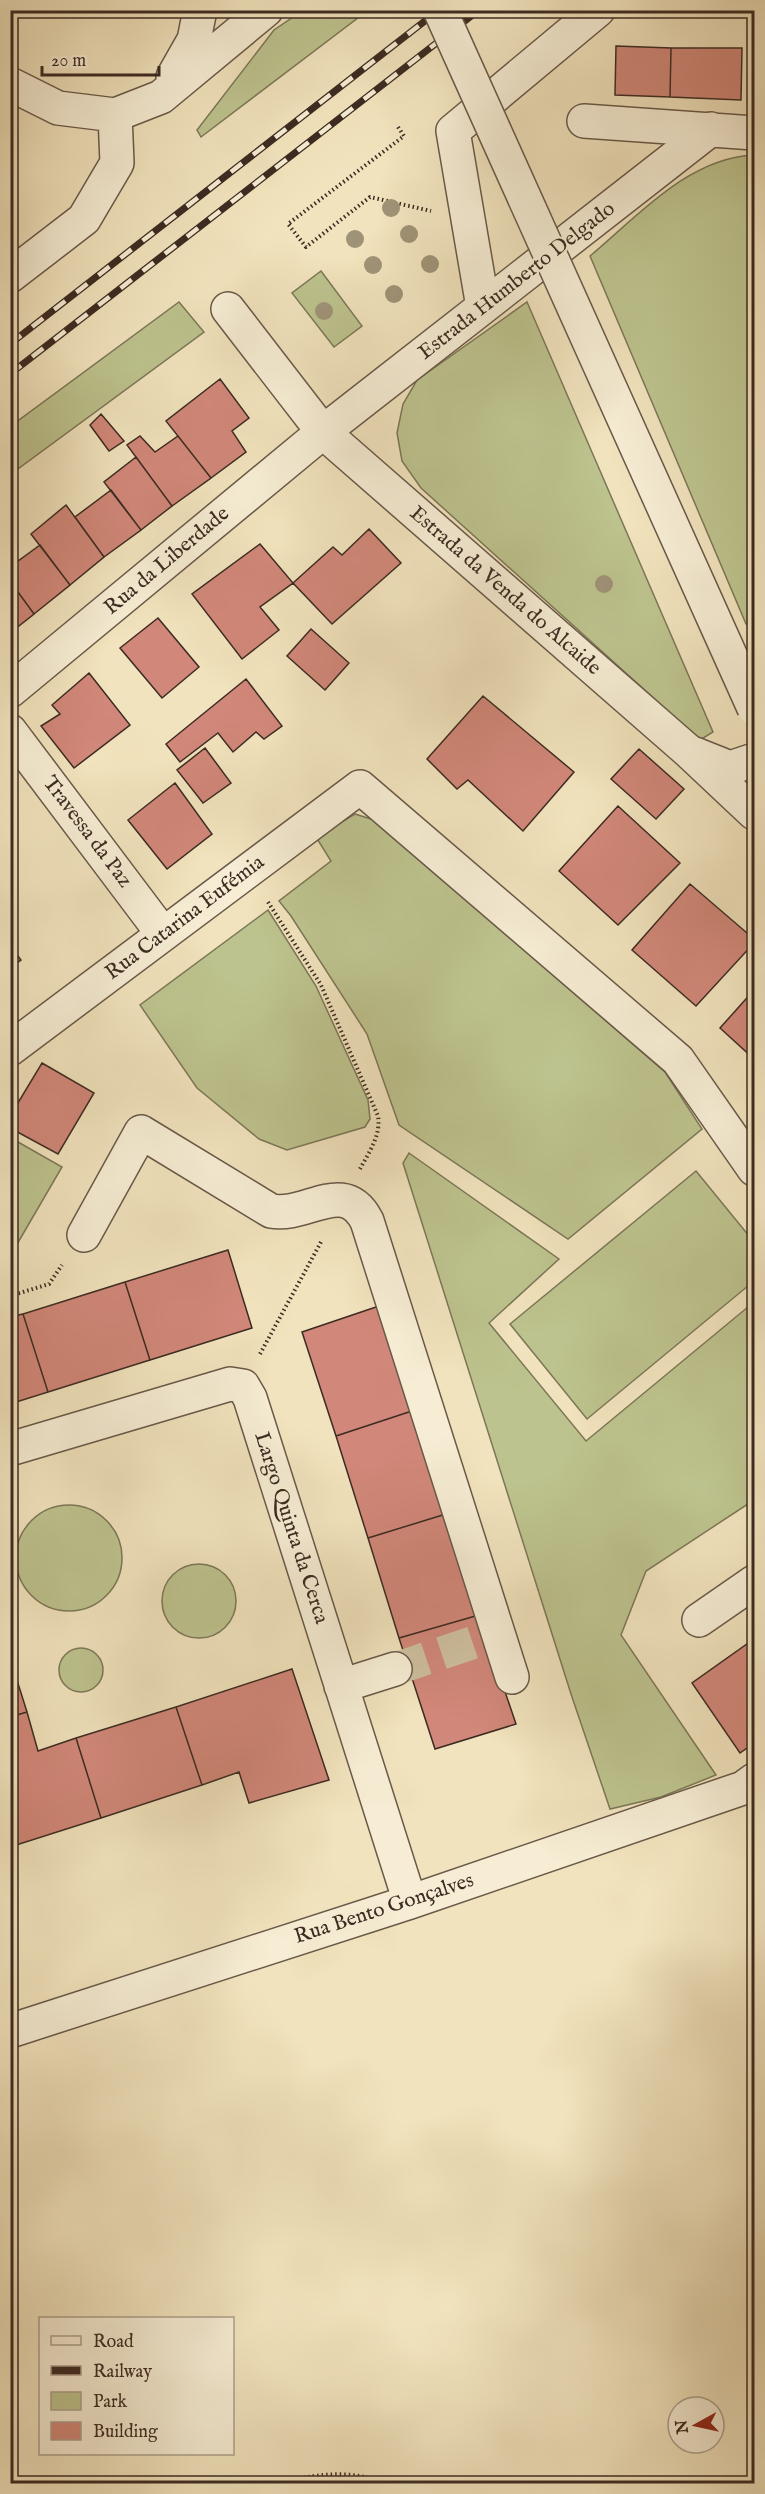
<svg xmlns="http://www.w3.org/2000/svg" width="765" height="2494" font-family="'IM FELL English',serif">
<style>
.green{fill:#bdc38e;stroke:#7c7758;stroke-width:1.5}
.building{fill:#d18779;stroke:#3c2b22;stroke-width:1.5}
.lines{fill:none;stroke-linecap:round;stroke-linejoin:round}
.minor-tunnel{stroke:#cdbe9e;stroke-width:33;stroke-dasharray:33 16;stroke-linecap:butt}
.minor-casing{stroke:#695949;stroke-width:36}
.path{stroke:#3c2b22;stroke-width:4;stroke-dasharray:1.5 3;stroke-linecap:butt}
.minor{stroke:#f6edd4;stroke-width:33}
.rail-casing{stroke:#3c2b22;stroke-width:7}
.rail{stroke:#f6edd4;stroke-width:4.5;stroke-dasharray:14;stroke-linecap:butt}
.tertiary-bridge-casing{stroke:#695949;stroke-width:36;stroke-linecap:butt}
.tertiary-bridge{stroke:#f6edd4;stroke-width:33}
.tree{fill:#9f9377}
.labels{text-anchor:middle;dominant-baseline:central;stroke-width:4.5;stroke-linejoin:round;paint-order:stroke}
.street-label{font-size:21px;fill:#3c2b22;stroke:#f6edd4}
</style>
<rect width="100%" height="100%" fill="#f1e3bd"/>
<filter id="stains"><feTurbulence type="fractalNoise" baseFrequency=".00333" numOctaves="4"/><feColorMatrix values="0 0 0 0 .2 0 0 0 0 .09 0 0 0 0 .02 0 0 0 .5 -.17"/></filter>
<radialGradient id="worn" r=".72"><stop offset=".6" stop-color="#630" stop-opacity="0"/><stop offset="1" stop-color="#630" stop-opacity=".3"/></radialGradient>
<path class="green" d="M 302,11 L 367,11 L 201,137 L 197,130 L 274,30 Z
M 754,155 L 754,623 L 746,624 L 590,256 C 638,216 688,158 754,155 Z
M 321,271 L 362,326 L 334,347 L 292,293 Z
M 179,302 L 204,332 L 11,474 L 11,426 Z
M 527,302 L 713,732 L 700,740 L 421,488 L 402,461 L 397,433 L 403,404 L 417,380 Z
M 355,814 L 374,820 L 665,1072 L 702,1129 L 568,1239 L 399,1125 L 367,1034 L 291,916 L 279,901 L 331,861 L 316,837 Z
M 268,910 L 316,986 L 368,1100 L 370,1119 L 365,1127 L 287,1150 L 259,1139 L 197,1088 L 140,1005 Z
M 11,1138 L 62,1167 L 16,1246 L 10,1243 Z
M 409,1153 L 559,1259 L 489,1323 L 586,1441 L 754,1302 L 754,1500 L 646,1571 L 621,1635 L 716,1775 L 661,1797 L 610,1809 L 571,1694 L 403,1163 Z
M 696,1171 L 754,1242 L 754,1281 L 587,1419 L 510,1324 Z
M16 1558a53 53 0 1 1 106 0a53 53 0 1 1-106 0Z
M162 1601a37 37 0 1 1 74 0a37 37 0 1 1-74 0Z
M59 1670a22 22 0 1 1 44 0a22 22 0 1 1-44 0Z"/>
<path class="building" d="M 616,46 L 671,48 L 670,97 L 615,95 Z
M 671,48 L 742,48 L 741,100 L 670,97 Z
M 220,379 L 249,418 L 232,431 L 246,452 L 211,478 L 166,421 Z
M 101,414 L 124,441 L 109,451 L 90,425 Z
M 140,436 L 155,452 L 178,436 L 211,478 L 172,506 L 127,445 Z
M 136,457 L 172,506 L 141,530 L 104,482 Z
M 111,490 L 141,530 L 104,557 L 75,517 Z
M 66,505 L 104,557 L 70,585 L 31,534 Z
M 369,529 L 401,563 L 332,624 L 293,583 L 333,547 L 342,555 Z
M 260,544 L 293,583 L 260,607 L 279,630 L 242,659 L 192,594 Z
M 40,545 L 70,585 L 34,614 L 10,581 L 10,567 Z
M 10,581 L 34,614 L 10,633 Z
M 158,618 L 199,667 L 162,698 L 120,648 Z
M 311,629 L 349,663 L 325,690 L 287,656 Z
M 89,673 L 130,725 L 74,768 L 41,726 L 60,714 L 52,705 Z
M 246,679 L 282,726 L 264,739 L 256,732 L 233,752 L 218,733 L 180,762 L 166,744 Z
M 483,696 L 574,772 L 523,831 L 468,780 L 457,789 L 427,759 Z
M 205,748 L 231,783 L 203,803 L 177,770 Z
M 639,749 L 684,789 L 656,819 L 611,779 Z
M 175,783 L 212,834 L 167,869 L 128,820 Z
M 618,806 L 680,863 L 618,925 L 559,871 Z
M 690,884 L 754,939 L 754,943 L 696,1006 L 632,950 Z
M 10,945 L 21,960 L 10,968 Z
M 754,990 L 754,1059 L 720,1028 Z
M 42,1063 L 94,1093 L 58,1154 L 10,1128 L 10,1116 Z
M 228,1250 L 252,1328 L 150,1360 L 125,1282 Z
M 125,1282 L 150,1360 L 48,1392 L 23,1314 Z
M 379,1306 L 415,1410 L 336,1436 L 302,1332 Z
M 23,1314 L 48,1392 L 10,1404 L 10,1317 Z
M 415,1410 L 446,1514 L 368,1538 L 336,1436 Z
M 446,1514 L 479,1615 L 399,1638 L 368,1538 Z
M 479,1615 L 516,1724 L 435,1749 L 399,1638 Z
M 754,1639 L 754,1743 L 740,1753 L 692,1683 Z
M 10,1658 L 27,1712 L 10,1717 Z
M 292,1669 L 329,1780 L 249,1803 L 239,1772 L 202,1785 L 176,1707 Z
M 176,1707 L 202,1785 L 101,1818 L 76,1738 Z
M 27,1712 L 38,1751 L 76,1738 L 101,1818 L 10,1847 L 10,1717 Z"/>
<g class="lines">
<path class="minor-tunnel" d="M 395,1669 L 498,1634"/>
<g class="minor-casing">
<path id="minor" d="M 173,77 L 194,40 L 200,10
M 10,84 L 58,108 L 115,115 L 161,97 L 266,10
M 584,121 L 754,133
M 10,276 L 84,219 L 117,163 L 115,115
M 483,307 L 453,131 L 598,10
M 228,309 L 323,432 L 687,750 L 754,813
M 10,691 L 323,432 L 711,129
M 10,731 L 163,934
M 695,754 L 730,768 L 754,760
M 10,1049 L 360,787 L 678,1060 L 754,1169
M 84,1235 L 141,1132 L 271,1211 C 307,1218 344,1176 367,1221 L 512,1677
M 10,1449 L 230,1384 L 243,1386 L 250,1398 L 410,1902
M 699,1620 L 754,1582
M 341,1686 L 395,1669
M 10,2031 L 410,1902 L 743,1788 L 754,1780"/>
</g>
<path class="path" d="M 398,127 L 404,136 L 288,224 L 306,247 L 370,197 L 431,211
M 268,902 L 321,985 L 378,1116 C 381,1136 369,1152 360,1169
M 10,1296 L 49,1284 L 62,1265
M 260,1354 L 321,1242
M 273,2484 C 307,2476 351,2467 384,2484"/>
<use href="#minor" class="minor"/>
<g class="rail-casing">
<path id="rail" d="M 10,344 L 439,10
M 10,374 L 479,10"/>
</g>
<use href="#rail" class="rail"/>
<g class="tertiary-bridge-casing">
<path id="tertiary-bridge" d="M 440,10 L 754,708"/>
</g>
<use href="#tertiary-bridge" class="tertiary-bridge"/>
</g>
<g class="tree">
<circle cx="391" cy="208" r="9"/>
<circle cx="409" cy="234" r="9"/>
<circle cx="355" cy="239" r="9"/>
<circle cx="430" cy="264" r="9"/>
<circle cx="373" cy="265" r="9"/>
<circle cx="394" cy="294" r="9"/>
<circle cx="324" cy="311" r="9"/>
<circle cx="604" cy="584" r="9"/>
</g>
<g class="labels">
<g class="street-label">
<text transform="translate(517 281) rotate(-38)">Estrada Humberto Delgado</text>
<text transform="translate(167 561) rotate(-40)">Rua da Liberdade</text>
<text transform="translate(505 591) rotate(41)">Estrada da Venda do Alcaide</text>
<text transform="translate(87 832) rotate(53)">Travessa da Paz</text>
<text transform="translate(185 918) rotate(-37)">Rua Catarina Eufémia</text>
<text transform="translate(291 1528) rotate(72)">Largo Quinta da Cerca</text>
<text transform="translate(384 1909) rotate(-18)">Rua Bento Gonçalves</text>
</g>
</g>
<rect width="765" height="2494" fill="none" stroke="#f1e3bd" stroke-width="36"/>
<rect x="12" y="12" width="741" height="2470" fill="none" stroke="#3c2b22" stroke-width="3"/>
<rect x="18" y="18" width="729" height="2458" fill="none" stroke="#3c2b22" stroke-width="1.5"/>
<rect x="39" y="2317" width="195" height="138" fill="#f6edd4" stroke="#ac9f8d" stroke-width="1.5"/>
<rect x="51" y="2336" width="30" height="9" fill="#f6edd4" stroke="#ac9f8d" stroke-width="1.5"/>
<text x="93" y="2347" font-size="18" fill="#3c2b22">Road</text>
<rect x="51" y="2366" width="30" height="9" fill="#3c2b22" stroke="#ac9f8d" stroke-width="1.5"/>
<text x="93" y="2377" font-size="18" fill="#3c2b22">Railway</text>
<rect x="51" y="2392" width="30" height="18" fill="#bdc38e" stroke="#ac9f8d" stroke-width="1.5"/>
<text x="93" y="2407" font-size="18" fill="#3c2b22">Park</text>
<rect x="51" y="2422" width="30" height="18" fill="#d18779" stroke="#ac9f8d" stroke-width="1.5"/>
<text x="93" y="2437" font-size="18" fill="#3c2b22">Building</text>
<g transform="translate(696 2425) rotate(262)"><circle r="28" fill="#f6edd4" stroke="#ac9f8d" stroke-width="1.5"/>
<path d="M0-4.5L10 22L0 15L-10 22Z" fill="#8f2418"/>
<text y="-9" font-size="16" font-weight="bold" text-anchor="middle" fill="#3c2b22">N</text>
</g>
<path d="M42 66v9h117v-9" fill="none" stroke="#3c2b22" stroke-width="3"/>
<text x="51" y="66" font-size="18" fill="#3c2b22" stroke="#f6edd4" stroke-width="4.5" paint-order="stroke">20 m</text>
<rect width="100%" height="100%" filter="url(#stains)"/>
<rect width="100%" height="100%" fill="url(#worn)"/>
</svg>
